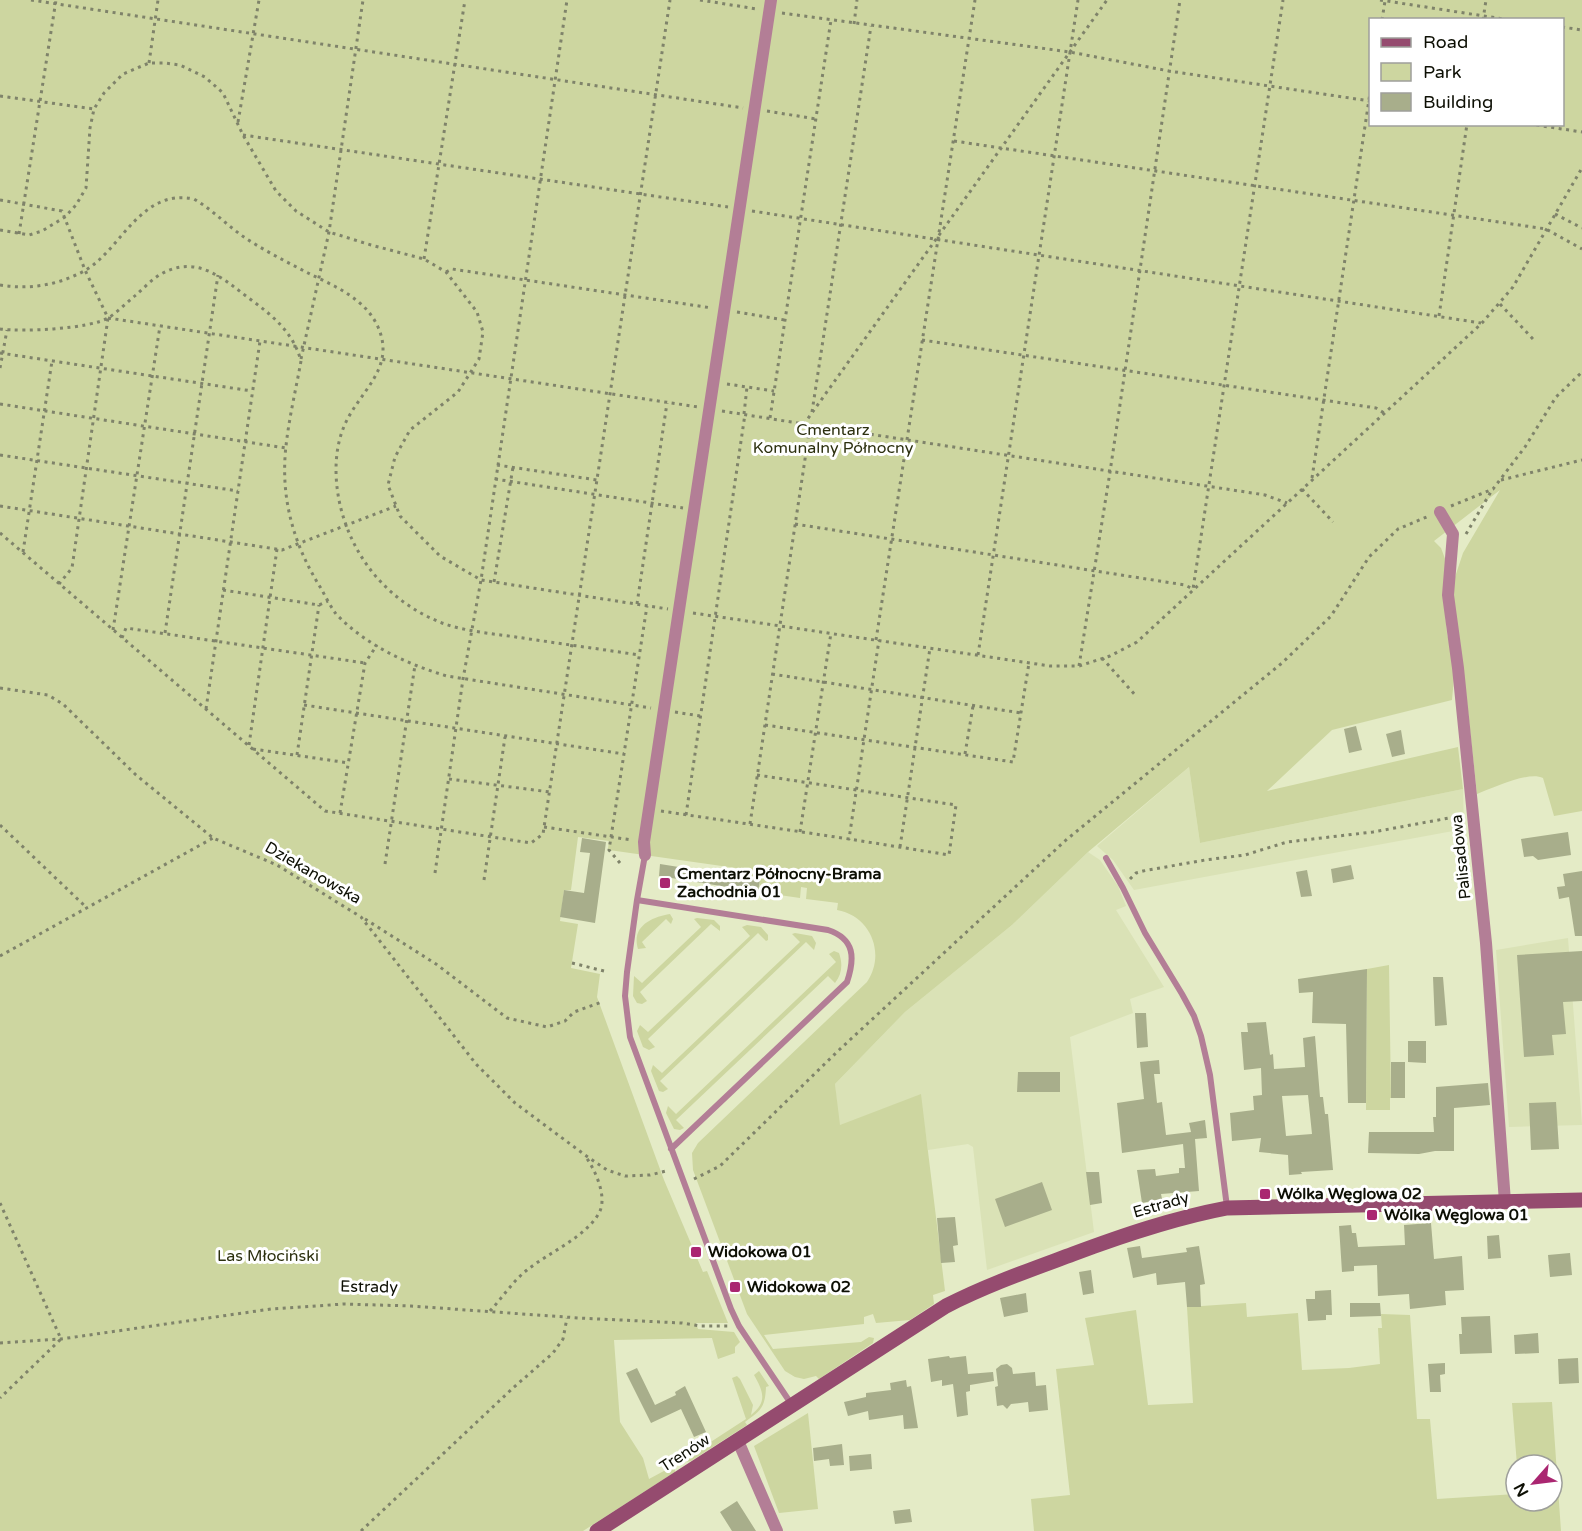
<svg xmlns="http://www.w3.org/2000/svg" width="1582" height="1531" font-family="'Varela Round',sans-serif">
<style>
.built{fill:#dae2b6}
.green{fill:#cdd6a0;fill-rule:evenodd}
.building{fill:#a8ae8b;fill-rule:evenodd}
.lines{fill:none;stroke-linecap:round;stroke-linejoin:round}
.path{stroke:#7f836a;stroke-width:3;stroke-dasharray:3 4.5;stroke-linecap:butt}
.lane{stroke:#b37e96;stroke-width:6}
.street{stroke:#b37e96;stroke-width:12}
.secondary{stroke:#954b6f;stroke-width:15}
.poi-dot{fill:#aa2671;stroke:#fff;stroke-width:2}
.labels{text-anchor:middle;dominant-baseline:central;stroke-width:6;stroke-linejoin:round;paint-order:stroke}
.park-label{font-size:16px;fill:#2c300f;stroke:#fff}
.street-label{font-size:16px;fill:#0d0f04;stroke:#fff}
.poi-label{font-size:16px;font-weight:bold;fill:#0d0f04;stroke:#fff;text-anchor:start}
</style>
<rect width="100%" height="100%" fill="#e4ebc6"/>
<path class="built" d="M 1189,767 L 1200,843 L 1463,789 L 1464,829 L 1134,890 L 1113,860 L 1097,846 Z
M 1088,852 L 1100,860 L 1118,886 L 1126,906 L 1116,910 L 1164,987 L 1130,999 L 1133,1013 L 1070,1037 L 1094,1232 L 987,1270 L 973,1147 L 968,1144 L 928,1150 L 920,1095 L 839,1126 L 835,1084 L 905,1012 L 1012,925 Z
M 1568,938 L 1582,1125 L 1509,1127 L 1496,950 Z"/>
<path class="green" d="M 0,0 L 1582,0 L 1582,811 L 1554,816 L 1543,778 C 1528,771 1493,788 1477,794 L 1466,693 L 1454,609 L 1453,583 L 1463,553 L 1500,490 L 1434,541 L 1441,548 L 1447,564 L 1444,601 L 1447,633 L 1453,661 L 1454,678 L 1452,700 L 1332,730 L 1267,791 L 1458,747 L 1463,789 L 1200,843 L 1189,767 L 1088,852 L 1012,925 L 905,1012 L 835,1084 L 840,1125 L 921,1094 L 945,1291 L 933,1295 L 934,1304 L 910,1320 L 876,1323 L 873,1314 L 864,1317 L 864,1324 L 764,1335 L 773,1349 L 861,1342 L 869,1337 L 874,1338 L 873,1343 L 819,1379 L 816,1376 L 804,1379 L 795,1377 L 785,1371 L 747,1314 L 693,1170 L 692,1153 L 698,1143 L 867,982 C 886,954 871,916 837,910 L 838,903 L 806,899 L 807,888 L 801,887 L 800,898 L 759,892 L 760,878 L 742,875 L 743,869 L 609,850 L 608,849 L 609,841 L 578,837 L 571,890 L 564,890 L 560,921 L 578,924 L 571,968 L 600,974 L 597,997 L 664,1180 L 703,1272 L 707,1271 L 728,1323 L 696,1323 L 698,1329 L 734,1332 L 740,1342 L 735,1347 L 735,1353 L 718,1359 L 712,1338 L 614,1340 L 620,1422 L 643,1458 L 649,1479 L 675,1465 L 675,1472 L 583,1531 L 0,1531 ZM 1370,20 L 1562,20 L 1562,124 L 1370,124 Z
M 670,914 L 673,919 L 671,924 L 666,919 L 642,942 L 646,948 L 638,949 C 631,926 652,917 670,914 Z
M 697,918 L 714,920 L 720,926 L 720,931 L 711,924 L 640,992 L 647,1001 L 642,1004 L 637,1003 L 633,996 L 634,976 L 642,983 L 701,927 L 694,919 Z
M 747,925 L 761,927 L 768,935 L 768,940 L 766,941 L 758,933 L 648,1039 L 655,1047 L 649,1050 L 643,1047 L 637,1031 L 640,1025 L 648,1032 L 750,936 L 742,927 Z
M 795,933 L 812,936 L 816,943 L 814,950 L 806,942 L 660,1081 L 668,1089 L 663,1092 L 659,1091 L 651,1071 L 653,1065 L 662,1073 L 800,942 L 792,934 Z
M 834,951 L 839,953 C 843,964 842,974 835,983 L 828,976 L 676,1120 L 684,1128 L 680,1130 L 674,1129 L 666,1113 L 668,1106 L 676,1114 L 836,962 L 829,954 Z
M 1389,965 L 1391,1098 L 1390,1098 L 1390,1110 L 1366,1110 L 1367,969 Z
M 1246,1303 L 1247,1317 L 1298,1313 L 1302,1370 L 1349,1368 L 1380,1364 L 1378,1328 L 1382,1328 L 1381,1314 L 1410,1315 L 1417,1419 L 1430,1419 L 1437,1499 L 1516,1494 L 1516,1501 L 1552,1501 L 1552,1465 L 1517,1465 L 1512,1403 L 1552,1402 L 1561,1531 L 1034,1531 L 1031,1499 L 1070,1495 L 1056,1369 L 1094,1365 L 1085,1318 L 1136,1310 L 1148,1405 L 1193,1403 L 1187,1307 Z
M 759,1371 L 769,1386 L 766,1387 C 765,1408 761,1410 745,1422 L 747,1425 L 691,1461 L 686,1462 L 683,1460 L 746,1419 L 732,1378 L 737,1376 L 740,1379 L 753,1405 L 751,1415 C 768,1402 763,1391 754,1375 Z
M 808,1413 L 818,1509 L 779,1513 L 754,1446 Z"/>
<path class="building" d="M 1356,726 L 1362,750 L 1349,753 L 1344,729 Z
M 1401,730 L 1405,754 L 1392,757 L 1386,734 Z
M 1568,832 L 1571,855 L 1538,860 L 1533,856 L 1524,857 L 1521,839 Z
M 582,838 L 606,842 L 595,923 L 560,917 L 564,890 L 584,893 L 590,853 L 580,852 Z
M 660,864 L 760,880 L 758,892 L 659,876 Z
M 1351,865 L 1354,879 L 1333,883 L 1331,869 Z
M 1307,870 L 1312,896 L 1301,897 L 1296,872 Z
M 1582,871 L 1582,936 L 1575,936 L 1569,897 L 1559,899 L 1557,887 L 1565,886 L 1563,874 Z
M 1582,951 L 1582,1001 L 1563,1002 L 1566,1034 L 1552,1035 L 1554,1055 L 1524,1057 L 1517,955 Z
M 1367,969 L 1366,1103 L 1348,1103 L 1346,1024 L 1312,1023 L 1313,992 L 1299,993 L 1298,979 Z
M 1433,977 L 1443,977 L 1447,1025 L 1435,1026 Z
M 1135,1013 L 1146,1013 L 1148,1047 L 1137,1048 Z
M 1266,1022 L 1270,1055 L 1273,1054 L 1274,1069 L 1305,1067 L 1303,1038 L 1315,1036 L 1320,1097 L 1323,1097 L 1325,1114 L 1328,1114 L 1333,1170 L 1301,1172 L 1302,1174 L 1289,1175 L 1288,1155 L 1259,1152 L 1261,1138 L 1232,1141 L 1230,1113 L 1254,1110 L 1253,1096 L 1262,1095 L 1261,1068 L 1244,1070 L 1241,1032 L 1248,1032 L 1247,1023 ZM 1308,1095 L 1312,1134 L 1286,1136 L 1282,1096 Z
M 1408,1041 L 1426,1041 L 1426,1063 L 1408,1062 Z
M 1159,1060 L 1160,1074 L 1154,1074 L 1157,1103 L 1162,1102 L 1166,1135 L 1191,1132 L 1189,1123 L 1205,1120 L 1207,1138 L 1195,1139 L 1199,1191 L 1161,1194 L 1162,1199 L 1142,1203 L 1137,1170 L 1155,1169 L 1156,1176 L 1179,1173 L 1179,1168 L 1185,1168 L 1183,1144 L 1122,1153 L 1117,1103 L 1144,1099 L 1140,1062 Z
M 1391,1062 L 1405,1062 L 1405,1098 L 1391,1098 Z
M 1018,1072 L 1060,1072 L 1060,1092 L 1017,1092 Z
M 1488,1083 L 1490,1105 L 1454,1108 L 1454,1151 L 1435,1151 L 1419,1154 L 1368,1153 L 1369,1132 L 1434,1132 L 1433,1117 L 1436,1117 L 1436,1087 Z
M 1556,1102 L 1559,1149 L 1531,1150 L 1529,1103 Z
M 1086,1172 L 1099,1172 L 1102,1203 L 1090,1205 Z
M 1042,1182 L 1052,1210 L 1005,1227 L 995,1199 Z
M 955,1217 L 958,1245 L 953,1246 L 955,1262 L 941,1263 L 937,1218 Z
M 1431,1223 L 1434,1259 L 1462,1256 L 1464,1290 L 1445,1291 L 1446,1305 L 1410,1309 L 1409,1294 L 1378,1296 L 1377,1265 L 1354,1266 L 1354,1271 L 1342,1272 L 1339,1226 L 1351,1225 L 1352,1233 L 1356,1233 L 1358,1247 L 1405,1245 L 1404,1225 Z
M 1499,1235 L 1501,1258 L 1488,1259 L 1487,1236 Z
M 1140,1246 L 1142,1258 L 1187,1252 L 1186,1248 L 1199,1246 L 1205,1284 L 1200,1285 L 1201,1307 L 1187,1307 L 1185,1282 L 1157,1285 L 1156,1273 L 1133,1278 L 1127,1248 Z
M 1570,1253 L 1572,1275 L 1550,1277 L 1548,1255 Z
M 1091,1270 L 1094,1293 L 1083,1295 L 1079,1272 Z
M 1331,1290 L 1332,1315 L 1326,1315 L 1326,1320 L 1308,1321 L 1306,1299 L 1315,1299 L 1315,1291 Z
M 1026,1293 L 1028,1312 L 1004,1317 L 1000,1298 Z
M 1350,1303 L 1380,1303 L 1381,1316 L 1350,1317 Z
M 1490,1316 L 1492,1353 L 1460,1354 L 1459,1334 L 1462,1334 L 1461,1317 Z
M 1538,1333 L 1539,1353 L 1515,1354 L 1514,1335 Z
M 949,1356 L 950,1358 L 966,1356 L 968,1374 L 993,1372 L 994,1381 L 970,1385 L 970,1391 L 966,1392 L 968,1415 L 957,1417 L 953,1384 L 942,1386 L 942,1380 L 931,1382 L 928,1359 Z
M 1578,1358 L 1579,1383 L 1559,1384 L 1558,1359 Z
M 1445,1363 L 1445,1374 L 1440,1375 L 1441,1392 L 1430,1392 L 1428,1364 Z
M 1007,1364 L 1012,1368 L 1013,1374 L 1035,1372 L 1036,1386 L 1046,1385 L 1048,1410 L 1029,1412 L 1028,1402 L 1011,1404 L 1007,1409 L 1003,1405 L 997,1406 L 995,1387 L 998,1386 L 996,1369 L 1001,1365 Z
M 637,1368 L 655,1405 L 676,1395 L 675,1392 L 685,1386 L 706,1432 L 694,1437 L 681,1409 L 651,1423 L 626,1373 Z
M 906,1380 L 907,1387 L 911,1386 L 918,1428 L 904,1429 L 903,1415 L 869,1420 L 868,1411 L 848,1416 L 844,1402 L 866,1397 L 866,1393 L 891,1390 L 890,1383 Z
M 842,1444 L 844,1465 L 830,1466 L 829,1459 L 814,1461 L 813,1448 Z
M 871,1454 L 872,1469 L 850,1471 L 849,1456 Z
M 737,1501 L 756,1531 L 732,1531 L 720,1512 Z
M 910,1509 L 912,1522 L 895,1524 L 893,1511 Z"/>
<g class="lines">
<path class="path" d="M 31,0 L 743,108
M 700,0 L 757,9
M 1380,0 L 1510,20
M 782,13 L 1070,52 L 1169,71 L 1370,101
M 1382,20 L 1385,1
M 1483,20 L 1486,0
M 854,24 L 857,0
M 1562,27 L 1582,30
M 149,63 L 158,0
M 0,96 L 94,109
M 767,111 L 816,119
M 238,122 L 259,0
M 1529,124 L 1582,132
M 243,135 L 728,207
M 954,141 L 1546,229 L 1582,249
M 0,200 L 62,211 L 85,270 L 108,318 L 72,568 L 59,584
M 752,211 L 1481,323
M 1555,214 L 1582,228
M 0,230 L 29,235 L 42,231 L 65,217 L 76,205 L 86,188 L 90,128 L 94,109 L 104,93 L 123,74 L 149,63 L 165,63 L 180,65 L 205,77 L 223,93 L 243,135 L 276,191 L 296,211 L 329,232 L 371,245 L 424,259 L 446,272 L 477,312 L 483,332 L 479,359 L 458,392 L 410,430 L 395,457 L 388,485 L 400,516 L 440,556 L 481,580 L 668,609
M 19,234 L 56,0
M 424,259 L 465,0
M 446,272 L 452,269 L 712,308
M 0,285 C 30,290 59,285 86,270 C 122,248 141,188 194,199 C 211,209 225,223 241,235 C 261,249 285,261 308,273 C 334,286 365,298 378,327 C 397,370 357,392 343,429 C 332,457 335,494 345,522 C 361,569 396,605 442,623 C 467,632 497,634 523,638 C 562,644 600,649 639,655
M 1500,304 L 1533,339
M 737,312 L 785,320
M 1439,316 L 1467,124
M 108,318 L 698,407
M 0,329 C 23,332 89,329 108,318 C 118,312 127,302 136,295 C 144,288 152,279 161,274 C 197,254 222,278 250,299 C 273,316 293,332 301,361 C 296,389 289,418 286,446 C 280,499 294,546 322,590 C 326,598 331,607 336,614 C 366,645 406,664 447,676 L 651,708
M 922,340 L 1376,408 L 1384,413
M 0,353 L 252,391
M 301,359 L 329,232 L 363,0
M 0,368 L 7,330
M 727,384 L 774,391
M 0,404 L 286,448
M 722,411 L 804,424 L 1107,0
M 812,412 L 871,26
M 744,414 L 747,387
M 770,418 L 831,20
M 804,424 L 1265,495 L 1287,503
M 0,455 L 238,491
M 497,465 L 597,480
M 1312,478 L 1370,93
M 495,479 L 683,508
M 1501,480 L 1582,460
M 1302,489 L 1333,522
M 0,506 L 282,550 L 396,506
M 1451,506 L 1493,489 L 1525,447 L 1556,397 L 1582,372
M 795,524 L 1185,585 L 1193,589 L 1283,0
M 0,533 L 325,811 L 531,843 L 543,834 L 670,0
M 1466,534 L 1492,490
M 23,552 L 52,361
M 494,582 L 513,467
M 223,590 L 319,605 L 328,601
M 637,604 L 667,403
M 693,613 L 1050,666 L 1079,666 L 1110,656 L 1137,642 L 1482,323 L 1513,287 L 1582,168
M 113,630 L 160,326
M 165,633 L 218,275
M 122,638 L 126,628 L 365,663
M 876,640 L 975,0
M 978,655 L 1078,0
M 1102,658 L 1137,697
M 1079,666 L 1110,472 L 1180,0
M 772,674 L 1021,713
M 0,688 L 48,695 L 63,704 L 136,775 L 213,838 L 277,865 L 361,917 L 476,1064 L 515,1103 L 585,1155 L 607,1170 L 625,1176 L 650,1175 L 666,1171
M 304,705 L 624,754
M 206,709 L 260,341
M 675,712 L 700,716
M 765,725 L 1013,762 L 1029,663
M 249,745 L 277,549
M 253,749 L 349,763
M 965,754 L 973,706
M 297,755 L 319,605
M 757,775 L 956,805 L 949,855 L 849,839
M 449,779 L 550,792
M 661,811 L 849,839 L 879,640
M 340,813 L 365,663 L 377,645
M 686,815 L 745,414
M 750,824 L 810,426
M 0,825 L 87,908
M 544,827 L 632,840
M 800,832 L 831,633
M 900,847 L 930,648
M 620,863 L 609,850 L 647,606
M 385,864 L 415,665
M 435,873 L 463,679 L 481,580 L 567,0
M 1130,879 L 1136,873 L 1143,871 L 1205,860 L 1245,855 L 1287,842 L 1373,832 L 1460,816
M 484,880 L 505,737
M 365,919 L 436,964 L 507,1018 L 547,1027 L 565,1021 L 574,1012 L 602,1002
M 0,956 L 213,838
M 572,963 L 604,971
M 694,1179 L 720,1166 L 839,1050 L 1066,840 L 1282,663 L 1331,616 L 1369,557 L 1398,529 L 1429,516
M 0,1203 L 61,1339 L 0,1398
M 490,1311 C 502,1298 513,1281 527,1270 C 548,1253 586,1237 599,1213 C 608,1197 595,1170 586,1157
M 0,1343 L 61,1339 L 271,1309 L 344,1304 L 411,1306 L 579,1318 L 682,1323 L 700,1326 L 730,1326
M 361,1531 L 513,1388 L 553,1353 L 563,1339 L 567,1318"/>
<path class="lane" d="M 1106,858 L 1123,888 L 1145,933 L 1182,994 L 1194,1016 L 1201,1036 L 1210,1075 L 1227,1207
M 637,900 L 645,855
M 671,1149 L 847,982 C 855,958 855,939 828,930 L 637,900 L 627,972 L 625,996 L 630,1037 L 731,1309 L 739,1326 L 792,1405"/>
<path class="street" d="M 1440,512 L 1453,534 L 1448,595 L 1458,668 L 1486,943 L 1505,1202
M 645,855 L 644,842 L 771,0
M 738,1441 L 777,1531"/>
<path class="secondary" d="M 597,1531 L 946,1306 C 987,1285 1030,1270 1073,1254 C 1124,1235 1174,1218 1227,1208 L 1582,1200"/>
</g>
<g class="poi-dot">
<rect x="659" y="877" width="12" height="12" rx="3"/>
<rect x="1259" y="1188" width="12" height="12" rx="3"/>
<rect x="1366" y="1209" width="12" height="12" rx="3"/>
<rect x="690" y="1246" width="12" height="12" rx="3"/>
<rect x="729" y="1281" width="12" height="12" rx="3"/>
</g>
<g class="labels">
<g class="park-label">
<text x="833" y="430">Cmentarz<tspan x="833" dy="18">Komunalny Północny</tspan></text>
<text x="268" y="1256">Las Młociński</text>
</g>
<g class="street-label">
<text transform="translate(1461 857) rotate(-96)">Palisadowa</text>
<text transform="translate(313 873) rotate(30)">Dziekanowska</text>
<text transform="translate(1161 1205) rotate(-16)">Estrady</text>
<text transform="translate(369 1287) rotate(1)">Estrady</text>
<text transform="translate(685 1453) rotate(-33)">Trenów</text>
</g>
<g class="poi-label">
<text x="677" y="874">Cmentarz Północny-Brama<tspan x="677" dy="18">Zachodnia 01</tspan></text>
<text x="1277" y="1194">Wólka Węglowa 02</text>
<text x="1384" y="1215">Wólka Węglowa 01</text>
<text x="708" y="1252">Widokowa 01</text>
<text x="747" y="1287">Widokowa 02</text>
</g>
</g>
<rect x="1369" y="18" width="195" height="108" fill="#ffffff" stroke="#9e9f9b" stroke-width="1.5"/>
<rect x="1381" y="38" width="30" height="9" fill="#954b6f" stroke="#9e9f9b" stroke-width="1.5"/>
<text x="1423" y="48" font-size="18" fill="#0d0f04">Road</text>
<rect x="1381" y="63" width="30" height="18" fill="#cdd6a0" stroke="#9e9f9b" stroke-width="1.5"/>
<text x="1423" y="78" font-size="18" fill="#0d0f04">Park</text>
<rect x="1381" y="93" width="30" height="18" fill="#a8ae8b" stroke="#9e9f9b" stroke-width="1.5"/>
<text x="1423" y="108" font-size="18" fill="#0d0f04">Building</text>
<g transform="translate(1534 1483) rotate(242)"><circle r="28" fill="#ffffff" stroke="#9e9f9b" stroke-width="1.5"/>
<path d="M0-4.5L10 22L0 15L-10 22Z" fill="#aa2671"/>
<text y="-9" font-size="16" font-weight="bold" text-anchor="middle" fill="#0d0f04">N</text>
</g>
</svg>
